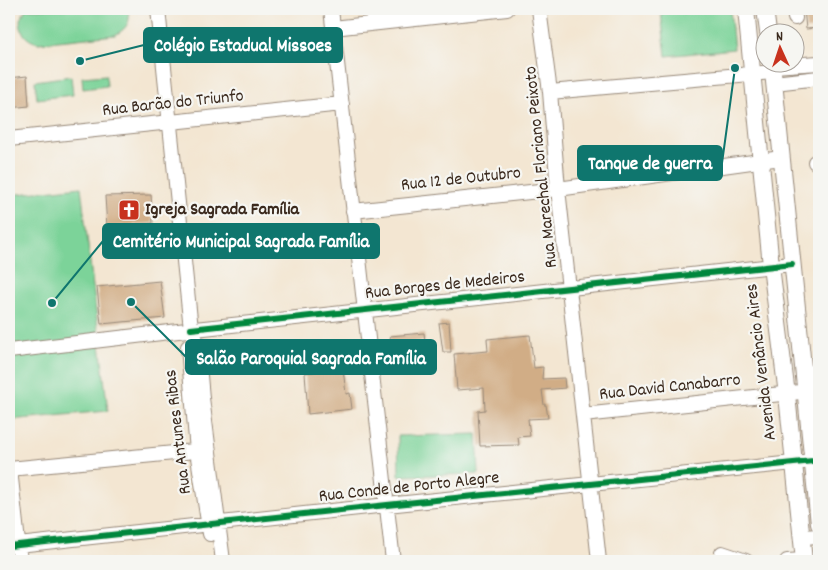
<svg xmlns="http://www.w3.org/2000/svg" width="828" height="570" font-family="Dekko,sans-serif">
<style>
.green{fill:#7bd399;stroke:#5b7e5c}
.building{fill:#d1ad86}
.lines{fill:none;stroke-linecap:round;stroke-linejoin:round}
.minor-casing{stroke:#978878;stroke-width:16}
.major-casing{stroke:#978878;stroke-width:18}
.minor{stroke:#fff;stroke-width:14}
.major{stroke:#fff;stroke-width:16}
.cycleway-casing{stroke:#f6f6f2;stroke-width:9}
.cycleway{stroke:#00873e;stroke-width:6}
.labels{text-anchor:middle;dominant-baseline:central;stroke-width:4.5;stroke-linejoin:round;paint-order:stroke}
.street-label{font-size:18px;fill:#3b2a1e;stroke:#f6f6f2}
.poi-label{font-size:18px;font-weight:bold;fill:#3b2a1e;stroke:#f6f6f2;text-anchor:start}
.leader{fill:none;stroke:#0f766e;stroke-width:2}
.callout-dot{fill:#0f766e;stroke:#f6f6f2;stroke-width:2}
.callout{fill:#0f766e;stroke:#0f766e;stroke-width:2}
.callout-label{font-size:19px;text-anchor:middle;font-weight:bold;fill:#fff}
</style>
<rect width="100%" height="100%" fill="#f6f6f2"/>
<filter id="ink" filterUnits="userSpaceOnUse"><feTurbulence type="fractalNoise" baseFrequency=".02" numOctaves="2"/><feDisplacementMap in="SourceGraphic" scale="10" xChannelSelector="R" yChannelSelector="G"/><feConvolveMatrix kernelMatrix="1 2 1 2 8 2 1 2 1" color-interpolation-filters="sRGB"/></filter>
<filter id="wash" filterUnits="userSpaceOnUse"><feTurbulence type="fractalNoise" baseFrequency=".0096" numOctaves="4" result="noise"/><feDisplacementMap in="SourceGraphic" scale="20" xChannelSelector="R" yChannelSelector="G"/><feGaussianBlur stdDeviation="1.12" result="paint"/><feColorMatrix in="noise" values="0 0 0 0 0 0 0 0 0 0 0 0 0 0 0 0 0 1.4 0 .05"/><feComposite in="paint" operator="in"/></filter>
<g filter="url(#wash)">
<rect width="100%" height="100%" fill="#f3e6d2"/>
<path class="green" d="M 26,9 L 128,9 C 132,22 126,29 115,35 L 39,43 C 26,41 20,32 20,19 Z
M 697,9 L 730,9 L 734,49 L 666,56 L 661,13 Z
M 106,75 L 107,86 L 83,89 L 82,77 Z
M 71,76 L 73,95 L 37,99 L 35,81 Z
M 81,187 L 108,411 L 9,420 L 9,195 Z
M 477,434 L 479,474 L 399,476 L 398,436 Z"/>
<g id="blocks">
<path class="building" d="M 804,9 L 819,9 L 819,28 L 806,29 Z
M 27,76 L 29,106 L 9,108 L 9,78 Z
M 151,195 L 153,223 L 107,227 L 105,196 Z
M 160,281 L 165,318 L 101,324 L 97,287 Z
M 449,322 L 451,352 L 443,352 L 439,323 Z
M 424,333 L 425,341 L 391,344 L 390,336 Z
M 530,335 L 534,368 L 543,367 L 542,379 L 564,378 L 565,388 L 542,390 L 544,405 L 546,405 L 548,418 L 528,419 L 530,436 L 518,437 L 519,445 L 480,446 L 478,411 L 485,410 L 484,388 L 457,390 L 454,354 L 488,351 L 487,339 Z
M 342,360 L 346,394 L 350,393 L 352,409 L 308,414 L 305,373 L 328,370 L 327,362 Z"/>
</g>
</g>
<g filter="url(#ink)">
<use href="#blocks" fill-opacity="0" stroke="#978878" stroke-width="1"/>
<g class="lines">
<g class="minor-casing">
<path id="minor" d="M 158,9 L 191,329 L 197,342 L 202,398 L 223,561
M 331,9 L 393,561
M 539,9 L 550,92 L 558,189 L 599,561
M 794,9 L 795,18
M 333,28 L 507,9
M 773,66 L 819,63
M 774,83 L 819,78
M 550,92 L 773,72
M 9,139 L 342,104
M 815,162 L 819,162
M 353,211 L 558,189 L 781,158
M 188,347 L 197,451 L 210,534
M 9,351 L 195,329 L 792,264
M 583,415 L 819,390
M 9,469 L 205,450
M 10,469 L 20,561
M 802,537 L 819,536
M 9,546 L 387,505 L 813,461
M 722,553 L 746,561
M 787,561 L 804,560"/>
</g>
<g class="major-casing">
<path id="major" d="M 746,9 L 771,266 L 787,395 L 804,561
M 765,9 L 768,32
M 772,62 L 819,524"/>
</g>
<use href="#minor" class="minor"/>
<use href="#major" class="major"/>
<g class="cycleway-casing">
<path id="cycleway" d="M 191,329 L 792,264
M 9,546 L 387,505 L 813,461"/>
</g>
<use href="#cycleway" class="cycleway"/>
</g>
</g>
<defs>
<g id="church-square" transform="scale(1.125)"><rect x="-9" y="-9" width="18" height="18" rx="4" fill="#c8321e" stroke="#f6f6f2"/><path d="M-1.2-6h2.4v3.5h3.3v2.4h-3.3V6h-2.4V-.1h-3.3v-2.4h3.3Z" fill="#fff"/></g>
</defs>
<g fill-rule="evenodd">
<use href="#church-square" x="129" y="210"/>
</g>
<g class="labels">
<g class="street-label">
<text transform="translate(173 104) rotate(-6)">Rua Barão do Triunfo</text>
<text transform="translate(542 167) rotate(-96)">Rua Marechal Floriano Peixoto</text>
<text transform="translate(461 180) rotate(-6)">Rua 12 de Outubro</text>
<text transform="translate(445 286) rotate(-6)">Rua Borges de Medeiros</text>
<text transform="translate(762 362) rotate(-97)">Avenida Venâncio Aires</text>
<text transform="translate(670 388) rotate(-6)">Rua David Canabarro</text>
<text transform="translate(179 432) rotate(-97)">Rua Antunes Ribas</text>
<text transform="translate(409 488) rotate(-6)">Rua Conde de Porto Alegre</text>
</g>
<g class="poi-label">
<text x="145" y="210">Igreja Sagrada Família</text>
</g>
</g>
<path class="leader" d="M80 61L144 45M735 68L722 163M52 303L103 241M131 302L186 357"/>
<g class="callout-dot">
<circle cx="80" cy="61" r="5"/>
<circle cx="735" cy="68" r="5"/>
<circle cx="52" cy="303" r="5"/>
<circle cx="131" cy="302" r="5"/>
</g>
<g class="callout">
<rect x="144" y="28" width="198" height="34" rx="5"/>
<rect x="578" y="146" width="144" height="34" rx="5"/>
<rect x="103" y="224" width="276" height="34" rx="5"/>
<rect x="186" y="340" width="250" height="34" rx="5"/>
</g>
<g class="callout-label">
<text x="243" y="51">Colégio Estadual Missoes</text>
<text x="650" y="169">Tanque de guerra</text>
<text x="241" y="247">Cemitério Municipal Sagrada Família</text>
<text x="311" y="364">Salão Paroquial Sagrada Família</text>
</g>
<rect width="828" height="570" fill="none" stroke="#f6f6f2" stroke-width="30"/>
<g transform="translate(780 48) rotate(357)"><circle r="24" fill="#f6f6f2" stroke="#aba49d"/>
<path d="M0-4L9 19L0 12L-9 19Z" fill="#c8321e"/>
<text y="-8" font-size="14" font-weight="bold" text-anchor="middle" fill="#3b2a1e">N</text>
</g>
</svg>
